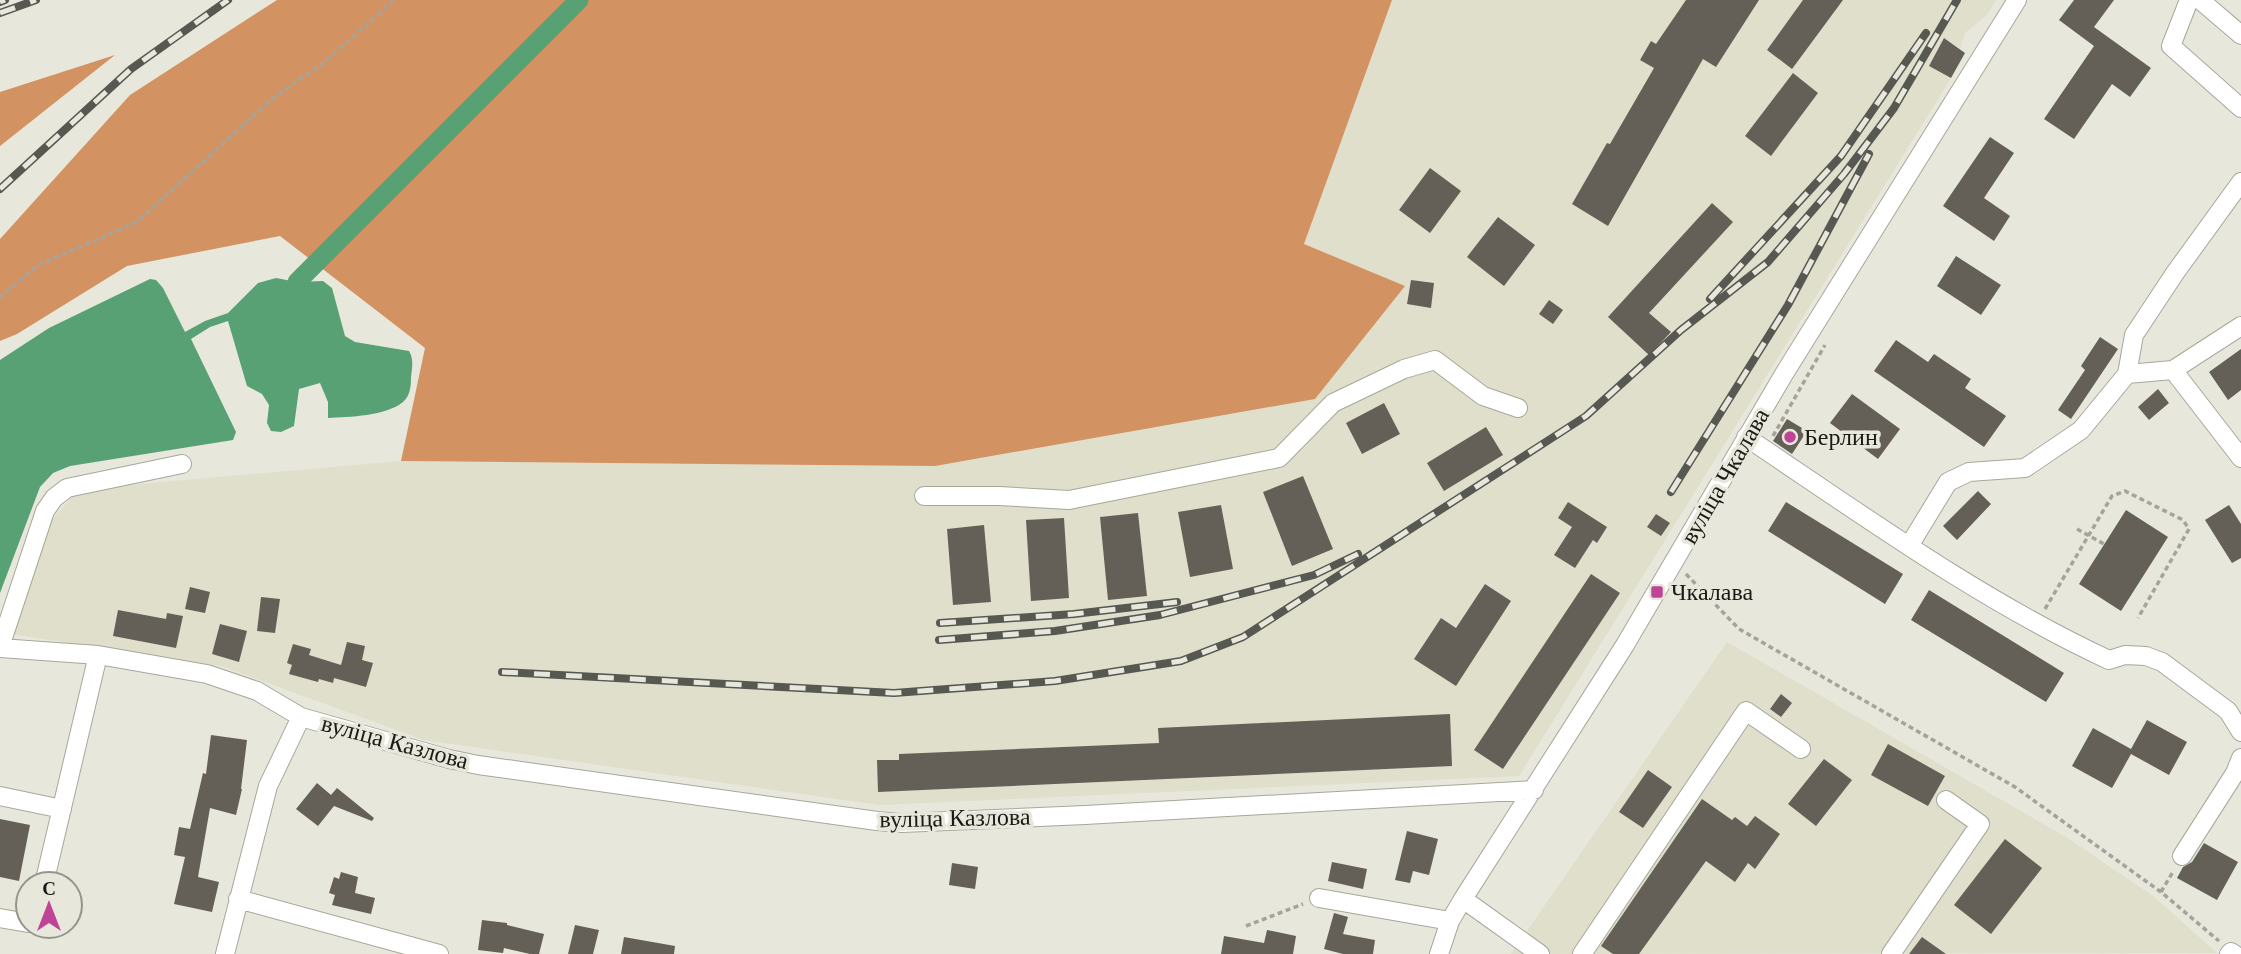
<svg xmlns="http://www.w3.org/2000/svg" width="2241" height="954" font-family="Georgia,serif">
<style>
.built{fill:#dfdfcb}
.forest{fill:#d39262}
.water{fill:#58a175}
.lines{fill:none;stroke-linecap:round;stroke-linejoin:round}
.canal{stroke:#58a175;stroke-width:19}
.building{fill:#656057}
.minor-casing{stroke:#a7a79b;stroke-width:20}
.path{stroke:#a4a49a;stroke-width:3.5;stroke-dasharray:5 3.5;stroke-linecap:butt}
.minor{stroke:#fff;stroke-width:18}
.rail-casing{stroke:#585852;stroke-width:8}
.rail{stroke:#e7e7db;stroke-width:5;stroke-dasharray:16;stroke-linecap:butt}
.poi-dot{fill:#bf4497;stroke:#e7e7db;stroke-width:2.5}
.labels{text-anchor:middle;dominant-baseline:central;stroke-width:7;stroke-linejoin:round;paint-order:stroke}
.poi-label{font-size:24px;fill:#1a1a16;stroke:#e7e7db;text-anchor:start}
.street-label{font-size:24px;fill:#1a1a16;stroke:#e7e7db}
</style>
<rect width="100%" height="100%" fill="#e7e7db"/>
<path class="built" d="M 1392,0 L 1996,0 L 1986,16 L 1966,32 L 1960,48 L 1944,39 L 1929,66 L 1951,78 L 1519,776 L 880,805 L 424,740 L 221,666 L 11,634 L 47,525 L 72,497 L 94,488 L 401,461 L 935,466 L 1404,286 L 1304,244 Z
M 1727,642 L 2066,837 L 2153,896 L 2217,953 L 1511,954 Z"/>
<path class="forest" d="M 277,0 L 1392,0 L 1304,244 L 1405,286 L 1315,399 L 935,466 L 401,461 L 425,348 L 280,236 L 127,266 L 17,334 L 0,341 L 0,239 L 130,95 Z
M 115,55 L 0,146 L 0,92 Z"/>
<path class="water" d="M 276,278 L 297,282 L 323,281 L 332,288 L 345,336 L 355,342 L 409,351 C 414,359 412,368 411,377 C 411,387 410,396 403,402 C 386,416 349,417 328,418 L 328,402 L 320,383 L 299,389 L 294,426 L 281,432 L 271,431 L 267,423 L 269,405 L 262,394 L 247,386 L 228,321 L 210,327 L 191,339 L 236,432 L 233,440 L 70,466 L 53,473 L 40,487 L 0,593 L 0,360 L 49,328 L 150,279 L 156,280 L 163,288 L 185,332 L 205,321 L 228,313 L 258,283 Z"/>
<g class="lines">
<path class="canal" d="M 297,282 L 579,0"/>
</g>
<path class="building" d="M 1686,0 L 1759,0 L 1716,67 L 1703,59 L 1608,226 L 1572,204 L 1607,143 L 1610,144 L 1654,68 L 1640,60 L 1651,41 L 1656,44 Z
M 1803,0 L 1843,0 L 1792,69 L 1767,50 Z
M 2074,0 L 2114,0 L 2094,27 L 2151,68 L 2130,97 L 2112,84 L 2074,139 L 2044,119 L 2094,46 L 2059,20 Z
M 1944,38 L 1965,53 L 1951,78 L 1929,66 Z
M 1793,73 L 1818,93 L 1771,156 L 1745,136 Z
M 1990,137 L 2014,153 L 1984,198 L 2010,216 L 1994,241 L 1943,206 Z
M 1430,168 L 1461,191 L 1430,233 L 1399,210 Z
M 1712,203 L 1733,222 L 1649,313 L 1671,332 L 1649,355 L 1608,317 Z
M 1498,217 L 1535,245 L 1504,286 L 1467,257 Z
M 1956,256 L 2001,285 L 1981,315 L 1937,286 Z
M 1411,280 L 1434,283 L 1431,308 L 1407,304 Z
M 1549,300 L 1563,310 L 1553,324 L 1539,314 Z
M 2100,337 L 2118,349 L 2071,419 L 2058,410 L 2085,370 L 2081,366 Z
M 1896,340 L 1928,362 L 1934,354 L 1971,379 L 1965,388 L 2006,416 L 1984,447 L 1874,371 Z
M 2241,349 L 2241,390 L 2228,400 L 2209,372 Z
M 2158,389 L 2169,403 L 2149,420 L 2138,407 Z
M 1852,394 L 1900,429 L 1878,459 L 1830,423 Z
M 1384,403 L 1400,434 L 1362,454 L 1346,423 Z
M 1787,419 L 1807,431 L 1792,454 L 1773,441 Z
M 1486,427 L 1503,455 L 1444,491 L 1427,463 Z
M 1303,476 L 1333,549 L 1292,566 L 1263,492 Z
M 1978,491 L 1991,504 L 1957,540 L 1943,526 Z
M 1568,502 L 1607,527 L 1597,543 L 1593,540 L 1575,568 L 1554,555 L 1572,527 L 1558,518 Z
M 1786,502 L 1903,574 L 1885,604 L 1768,531 Z
M 1221,505 L 1233,569 L 1190,577 L 1178,512 Z
M 2229,505 L 2241,524 L 2241,558 L 2232,563 L 2205,520 Z
M 2126,510 L 2168,537 L 2121,611 L 2079,584 Z
M 1138,513 L 1147,596 L 1108,600 L 1100,517 Z
M 1656,514 L 1670,523 L 1661,536 L 1647,527 Z
M 1064,518 L 1069,598 L 1031,601 L 1026,520 Z
M 984,525 L 991,602 L 953,605 L 947,529 Z
M 1591,574 L 1620,593 L 1503,769 L 1474,750 Z
M 1485,584 L 1511,601 L 1456,686 L 1414,659 L 1441,618 L 1456,628 Z
M 190,587 L 210,592 L 205,613 L 185,609 Z
M 1929,590 L 2064,673 L 2046,702 L 1911,620 Z
M 261,597 L 280,599 L 275,633 L 257,631 Z
M 118,610 L 166,619 L 167,613 L 183,616 L 176,648 L 113,636 Z
M 220,624 L 247,631 L 239,662 L 212,654 Z
M 347,642 L 365,646 L 362,660 L 373,663 L 366,687 L 334,678 L 333,683 L 319,679 L 318,682 L 289,674 L 292,665 L 287,663 L 293,644 L 311,649 L 309,655 L 341,665 Z
M 1781,694 L 1792,703 L 1781,717 L 1770,709 Z
M 1450,714 L 1452,766 L 878,792 L 877,760 L 899,760 L 899,754 L 1159,743 L 1158,728 Z
M 2147,720 L 2187,742 L 2169,775 L 2131,754 L 2112,788 L 2072,766 L 2093,728 L 2131,749 Z
M 211,735 L 247,740 L 241,789 L 242,789 L 236,815 L 210,808 L 198,877 L 219,882 L 212,912 L 174,904 L 185,857 L 174,855 L 179,827 L 190,829 L 203,773 L 206,774 Z
M 1888,744 L 1945,776 L 1928,806 L 1871,775 Z
M 1824,759 L 1852,780 L 1816,826 L 1788,804 Z
M 1648,770 L 1672,787 L 1643,828 L 1619,812 Z
M 317,783 L 331,795 L 337,788 L 374,818 L 372,821 L 334,806 L 318,826 L 296,809 Z
M 1702,799 L 1732,820 L 1735,817 L 1747,826 L 1755,816 L 1780,834 L 1755,869 L 1748,863 L 1735,882 L 1706,861 L 1639,954 L 1613,954 L 1601,946 Z
M 0,819 L 30,825 L 19,881 L 0,877 Z
M 1407,831 L 1438,839 L 1429,875 L 1413,871 L 1410,883 L 1395,880 Z
M 2005,839 L 2042,868 L 1991,934 L 1954,905 Z
M 2204,843 L 2238,862 L 2217,900 L 2177,878 L 2183,867 L 2192,862 Z
M 1332,862 L 1367,869 L 1363,889 L 1328,881 Z
M 952,863 L 978,867 L 975,889 L 949,885 Z
M 341,872 L 358,877 L 355,893 L 375,898 L 371,914 L 332,905 L 335,895 L 329,893 L 334,877 L 339,879 Z
M 1334,913 L 1348,917 L 1343,934 L 1375,940 L 1373,954 L 1343,954 L 1324,949 Z
M 482,920 L 507,923 L 507,925 L 544,934 L 539,954 L 530,954 L 504,948 L 503,953 L 478,950 Z
M 575,925 L 599,930 L 593,954 L 568,954 Z
M 1267,930 L 1296,936 L 1293,954 L 1221,954 L 1224,936 L 1264,943 Z
M 624,937 L 675,946 L 674,954 L 621,954 Z
M 1922,937 L 1946,954 L 1909,954 Z"/>
<g class="lines">
<g class="minor-casing">
<path id="minor" d="M 2189,0 L 2171,46 L 2241,108
M 2200,0 L 2241,35
M 2173,370 L 2241,458
M 2127,374 L 2134,335 L 2175,273 L 2241,182
M 1746,437 C 1864,516 1980,600 2109,660 L 2125,655 L 2146,656 L 2162,662 L 2228,711 L 2241,732
M 924,496 L 999,496 L 1069,500 L 1279,458 L 1333,403 L 1404,369 L 1435,360 L 1483,396 L 1518,408
M 1909,546 L 1948,482 L 1969,472 L 2025,468 L 2081,430 L 2127,374 L 2173,370 L 2241,326
M 0,647 L 45,511 L 54,498 L 67,488 L 182,464
M 0,648 L 98,655 L 207,674 L 257,691 L 301,717 L 449,759 L 478,765 L 877,821 L 902,823 L 1085,815 L 1534,790
M 0,796 L 62,809
M 2182,856 L 2235,773 L 2241,758
M 44,884 L 98,655
M 1319,898 L 1450,921
M 238,899 L 439,954
M 1463,899 L 1540,954
M 0,918 L 28,923
M 225,954 L 268,786 L 301,717
M 1439,954 L 1450,921 L 1463,899 L 1625,645 L 1784,374 L 2017,0
M 1582,954 L 1746,711 L 1801,749
M 1891,954 L 1980,824 L 1946,800
M 2229,954 L 2231,952 L 2234,954"/>
</g>
<path class="path" d="M 0,298 L 38,265 L 137,222 L 274,97 L 325,62 L 394,0
M 1773,436 L 1825,345
M 2077,529 L 2104,544
M 1686,574 L 1739,629 L 2015,787 L 2161,892 L 2219,941
M 2045,609 L 2112,496 L 2125,491 L 2183,520 L 2189,529 L 2138,618
M 2161,892 L 2174,870
M 1246,926 L 1303,904"/>
<use href="#minor" class="minor"/>
<g class="rail-casing">
<path id="rail" d="M 0,2 L 5,0
M 0,13 L 36,0
M 0,189 L 131,69 L 228,0
M 1710,299 L 1841,156 L 1926,33
M 1671,492 L 1788,305 L 1869,154
M 940,623 L 1074,614 L 1177,602
M 939,640 L 1055,631 L 1160,615 L 1314,575 L 1358,554
M 502,672 L 894,693 L 1055,681 L 1181,661 L 1243,637 L 1586,416 L 1681,330 L 1768,262 L 1844,174 L 1894,108 L 1957,0"/>
</g>
<use href="#rail" class="rail"/>
</g>
<g class="poi-dot">
<circle cx="1790" cy="437" r="7"/>
<rect x="1650" y="585" width="14" height="14" rx="3.5"/>
</g>
<g class="labels">
<g class="poi-label">
<text x="1804" y="437">Берлин</text>
<text x="1671" y="592">Чкалава</text>
</g>
<g class="street-label">
<text transform="translate(1725 476) rotate(-60)">вуліца Чкалава</text>
<text transform="translate(395 742) rotate(15)">вуліца Казлова</text>
<text transform="translate(955 818) rotate(-1)">вуліца Казлова</text>
</g>
</g>
<g transform="translate(49 905)"><circle r="33" fill="#e7e7db" stroke="#95958c" stroke-width="2"/>
<path d="M0-5L12 26L0 18L-12 26Z" fill="#bf4497"/>
<text y="-10" font-size="19" font-weight="bold" text-anchor="middle" fill="#1a1a16">С</text>
</g>
</svg>
